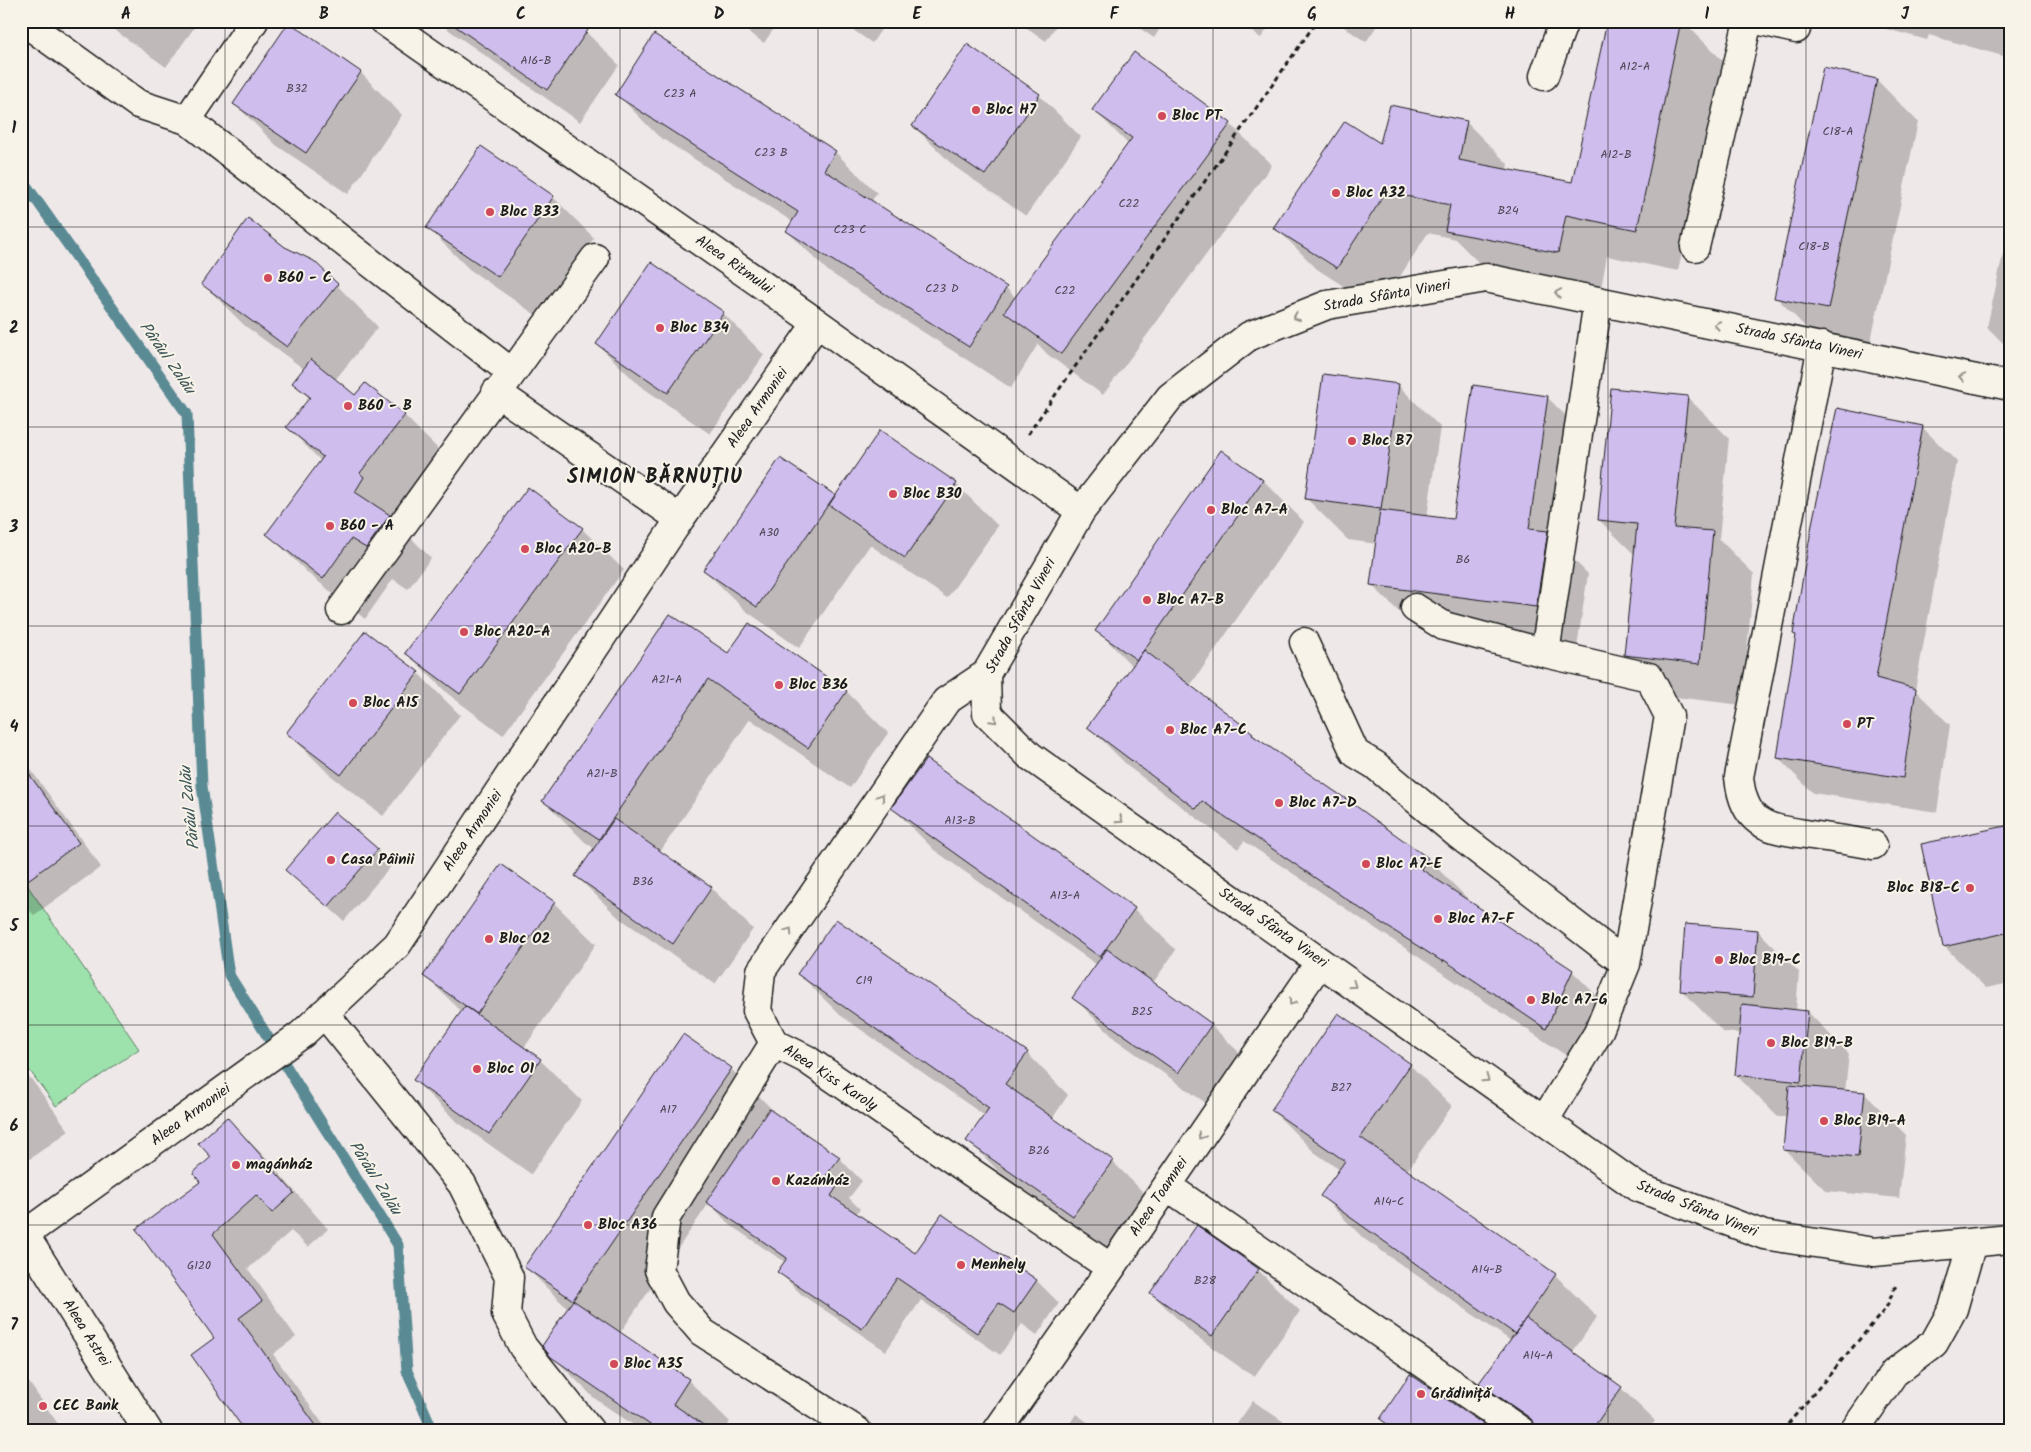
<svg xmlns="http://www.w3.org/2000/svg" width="2031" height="1452" font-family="Kalam,sans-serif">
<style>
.green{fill:#9de1ac;stroke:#5c7e64}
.shadow{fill:#0003}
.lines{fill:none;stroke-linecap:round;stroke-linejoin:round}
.stream{stroke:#5a8a93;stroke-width:11}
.building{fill:#cfbdee;stroke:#1c1c1c}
.minor-casing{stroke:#1c1c1c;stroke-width:31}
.path{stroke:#1c1c1c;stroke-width:3;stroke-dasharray:5 4;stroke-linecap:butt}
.minor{stroke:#f7f3e8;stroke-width:28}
.oneway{stroke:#94928c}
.grid{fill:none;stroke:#1c1c1c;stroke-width:1;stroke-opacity:0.55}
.poi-dot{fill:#d1495b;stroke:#f7f3e8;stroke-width:2}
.labels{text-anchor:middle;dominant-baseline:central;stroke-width:4;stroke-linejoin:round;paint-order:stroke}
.number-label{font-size:12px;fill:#494450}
.poi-label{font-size:15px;font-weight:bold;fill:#1c1c1c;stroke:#f7f3e8;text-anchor:start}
.street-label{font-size:15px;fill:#1c1c1c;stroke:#f7f3e8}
.water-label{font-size:16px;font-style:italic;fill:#3b5357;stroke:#f7f3e8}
.district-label{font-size:20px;font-weight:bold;letter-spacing:1px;fill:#1c1c1c;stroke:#f7f3e8}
.neatline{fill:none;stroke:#1c1c1c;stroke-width:2}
.grid-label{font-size:16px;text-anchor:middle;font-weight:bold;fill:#1c1c1c}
</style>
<rect width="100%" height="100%" fill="#efe8e9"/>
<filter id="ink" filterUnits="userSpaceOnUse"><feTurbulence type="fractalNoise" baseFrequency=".02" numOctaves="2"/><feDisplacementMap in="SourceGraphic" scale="10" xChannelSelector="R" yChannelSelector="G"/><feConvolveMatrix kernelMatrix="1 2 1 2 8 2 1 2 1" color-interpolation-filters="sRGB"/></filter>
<g filter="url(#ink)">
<path class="green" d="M 25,882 L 139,1049 L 56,1106 L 21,1059 L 21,885 Z"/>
<path class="shadow" d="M 30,21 L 67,21 L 57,35 Z
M 102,21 L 199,21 L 166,67 Z
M 436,21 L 571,21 L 586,32 L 619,65 L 580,122 Z
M 732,21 L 779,21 L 764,43 Z
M 840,21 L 887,21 L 872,43 Z
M 1017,21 L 1059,21 L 1046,41 Z
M 1129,21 L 1165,21 L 1154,38 Z
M 1236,21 L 1273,21 L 1261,38 Z
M 1335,21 L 1380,21 L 1366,42 Z
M 1608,21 L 1683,21 L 1723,61 L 1678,271 L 1607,256 L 1600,294 L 1488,272 L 1455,239 L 1428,233 L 1379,309 L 1317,269 L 1275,227 L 1381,145 L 1466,122 L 1508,164 L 1507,171 L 1573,184 Z
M 1857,21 L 2010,21 L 2010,58 L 1929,35 L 1927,40 Z
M 289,24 L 361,73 L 402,115 L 348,194 L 276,145 L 235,104 Z
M 1877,80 L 1918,122 L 1869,350 L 1817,339 L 1776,297 Z
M 617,94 L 835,152 L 877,193 L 871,202 L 1006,288 L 1016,298 L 1129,145 L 1094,110 L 1230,124 L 1272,165 L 1103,395 L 1047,354 L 1038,344 L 1011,388 L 829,272 L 787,231 L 793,222 L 658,136 Z
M 1039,95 L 1081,137 L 1026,216 L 955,167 L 913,126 Z
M 553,197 L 594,238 L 540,318 L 469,269 L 427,227 Z
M 2010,222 L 2010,350 L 1987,327 Z
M 284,248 L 314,262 L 378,327 L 335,380 L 355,396 L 365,384 L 405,416 L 446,457 L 400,527 L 431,558 L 408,589 L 393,579 L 365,619 L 310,575 L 268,534 L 321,461 L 287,427 L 310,399 L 294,383 L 304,369 L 244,325 L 203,284 Z
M 723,313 L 764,355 L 710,434 L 639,385 L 597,344 Z
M 1398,385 L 1440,427 L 1427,517 L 1454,521 L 1547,397 L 1589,439 L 1572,558 L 1588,574 L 1577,647 L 1413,626 L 1372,585 L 1377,544 L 1348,540 L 1306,498 Z
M 1687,397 L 1729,438 L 1719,539 L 1754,574 L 1742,705 L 1667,696 L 1626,655 L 1635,555 L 1599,520 Z
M 1922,427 L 1957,462 L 1915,690 L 1950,725 L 1937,812 L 1813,793 L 1778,758 L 1797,637 L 1794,634 Z
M 881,432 L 956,484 L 998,526 L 947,598 L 870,545 L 799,648 L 746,611 L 704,570 L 834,496 L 835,498 Z
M 1263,480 L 1304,522 L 1190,686 L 1253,734 L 1262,744 L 1349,802 L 1428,859 L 1469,900 L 1468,902 L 1572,971 L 1614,1013 L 1588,1070 L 1244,841 L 1238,849 L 1130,768 L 1089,727 L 1133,667 L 1097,630 Z
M 582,529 L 624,570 L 503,735 L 448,694 L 407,653 Z
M 749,625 L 847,692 L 888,733 L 850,788 L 750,719 L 660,852 L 711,888 L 753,929 L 715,984 L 618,917 L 576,876 L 595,849 L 585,842 L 544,801 L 728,655 Z
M 365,633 L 418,673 L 460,715 L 383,816 L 330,775 L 288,733 Z
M 2010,639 L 2010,674 L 2004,668 Z
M 21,756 L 101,867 L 34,915 L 21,902 Z
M 893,808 L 1134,909 L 1176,950 L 1153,983 L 1211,1025 L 1253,1066 L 1220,1113 L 1115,1039 L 1074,998 L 1097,965 L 934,850 Z
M 2010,826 L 2010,983 L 1986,988 L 1944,946 Z
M 377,850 L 392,865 L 344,921 L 287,870 Z
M 554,903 L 596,944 L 524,1048 L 540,1060 L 582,1101 L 531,1174 L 456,1121 L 414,1080 L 462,1012 L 425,976 Z
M 836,921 L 1027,1053 L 1068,1095 L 1052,1119 L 1112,1161 L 1153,1202 L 1115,1256 L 1009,1182 L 968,1140 L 985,1116 L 840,1015 L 799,974 Z
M 1758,931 L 1799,972 L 1796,1011 L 1808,1012 L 1849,1054 L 1845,1092 L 1864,1093 L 1906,1135 L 1899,1198 L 1826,1191 L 1784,1149 L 1787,1117 L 1778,1117 L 1736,1075 L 1740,1033 L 1723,1032 L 1681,990 Z
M 683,1036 L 731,1069 L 773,1110 L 772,1112 L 839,1158 L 862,1181 L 849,1198 L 860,1209 L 856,1214 L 915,1254 L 1037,1281 L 1059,1303 L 1037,1335 L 1022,1324 L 1000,1355 L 921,1300 L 886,1351 L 802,1295 L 779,1272 L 786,1263 L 730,1225 L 709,1203 L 620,1333 L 688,1380 L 730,1422 L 724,1431 L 642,1431 L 594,1398 L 552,1356 L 568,1309 L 526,1267 Z
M 1410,1065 L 1452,1106 L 1407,1171 L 1555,1275 L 1597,1317 L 1572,1353 L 1621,1388 L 1655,1421 L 1648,1431 L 1535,1431 L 1514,1416 L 1481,1383 L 1511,1341 L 1363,1238 L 1322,1196 L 1340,1170 L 1314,1152 L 1272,1110 Z
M 21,1069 L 32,1080 L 69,1131 L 21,1165 Z
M 227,1119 L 262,1154 L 328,1229 L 308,1247 L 291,1231 L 248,1269 L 296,1337 L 273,1354 L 328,1431 L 247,1431 L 216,1338 L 202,1182 Z
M 1258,1270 L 1300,1311 L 1254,1377 L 1193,1334 L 1151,1293 Z
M 21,1371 L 63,1431 L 21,1431 Z
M 1253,1401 L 1297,1431 L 1232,1431 Z
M 1076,1414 L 1100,1431 L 1065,1431 Z
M 1381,1419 L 1491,1431 L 1393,1431 Z"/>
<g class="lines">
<path class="stream" d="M 21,178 L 187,414 L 202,786 L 229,975 L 398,1245 L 407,1371 L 433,1431"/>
</g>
<path class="building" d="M 448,21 L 594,21 L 547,90 Z
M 1607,21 L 1681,21 L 1637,230 L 1566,215 L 1558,253 L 1445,231 L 1450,205 L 1386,192 L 1337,268 L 1273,228 L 1345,121 L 1380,143 L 1390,105 L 1467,121 L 1459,160 L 1572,182 Z
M 289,22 L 361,72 L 306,153 L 233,104 Z
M 654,34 L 836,151 L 824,170 L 1007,287 L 969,347 L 786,231 L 798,212 L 615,95 Z
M 967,44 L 1040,94 L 985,175 L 912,126 Z
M 1134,52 L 1231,123 L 1061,354 L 1004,312 L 1132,138 L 1092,110 Z
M 1823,67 L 1877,79 L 1828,309 L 1774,298 Z
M 481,146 L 554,196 L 498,277 L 426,228 Z
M 248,218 L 285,247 L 314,261 L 338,284 L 287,347 L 201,284 Z
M 651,262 L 724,312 L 668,393 L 596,344 Z
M 311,359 L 355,395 L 365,383 L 405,415 L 360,473 L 364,477 L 355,492 L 390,515 L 366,548 L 351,539 L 323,579 L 266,534 L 323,457 L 286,427 L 310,397 L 292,383 Z
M 1323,374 L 1399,384 L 1381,509 L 1305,499 Z
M 1473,385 L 1548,396 L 1529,529 L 1548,531 L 1536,607 L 1370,585 L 1380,510 L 1453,519 Z
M 1611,388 L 1688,396 L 1674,528 L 1713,531 L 1700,664 L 1624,655 L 1637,524 L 1598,520 Z
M 1837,408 L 1923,426 L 1876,678 L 1916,689 L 1903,778 L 1777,758 L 1796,635 L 1793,634 L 1813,519 Z
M 880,430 L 957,483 L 905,558 L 829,505 Z
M 1221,450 L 1263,480 L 1137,660 L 1095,631 Z
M 780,458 L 835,495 L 757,607 L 703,570 Z
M 528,487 L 583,528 L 460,694 L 405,653 Z
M 670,614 L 728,653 L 749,623 L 847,691 L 808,748 L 708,679 L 599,839 L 542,801 Z
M 365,631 L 419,672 L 341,775 L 286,733 Z
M 1144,650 L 1253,733 L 1252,735 L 1349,801 L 1428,858 L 1421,869 L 1573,970 L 1546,1029 L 1444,960 L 1443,962 L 1383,924 L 1202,801 L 1196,809 L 1087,727 Z
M 926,759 L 1135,908 L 1100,957 L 891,808 Z
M 21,763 L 79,843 L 21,885 Z
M 335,812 L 378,849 L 328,907 L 285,870 Z
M 614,819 L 712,887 L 673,944 L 575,876 Z
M 2010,825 L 2010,932 L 1943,947 L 1921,844 Z
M 501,864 L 555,902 L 477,1014 L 423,976 Z
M 836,919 L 1028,1052 L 1005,1084 L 1113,1160 L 1073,1216 L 966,1141 L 989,1108 L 797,974 Z
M 1685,924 L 1758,930 L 1753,997 L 1680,991 Z
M 1107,949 L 1212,1024 L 1178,1073 L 1072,998 Z
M 1742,1004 L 1808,1011 L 1801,1082 L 1735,1075 Z
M 465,1006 L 541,1059 L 489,1134 L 413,1080 Z
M 1338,1013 L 1411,1064 L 1360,1137 L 1556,1274 L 1515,1334 L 1320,1196 L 1345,1161 L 1271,1110 Z
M 683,1034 L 732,1068 L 573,1300 L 524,1267 Z
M 1789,1085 L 1865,1092 L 1858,1157 L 1783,1150 Z
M 769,1109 L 840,1157 L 825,1177 L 838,1185 L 831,1196 L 915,1253 L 942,1214 L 1037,1280 L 1014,1313 L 999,1303 L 977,1333 L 897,1278 L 862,1329 L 777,1272 L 787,1258 L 706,1202 Z
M 227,1117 L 294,1193 L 272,1213 L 256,1195 L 213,1234 L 262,1301 L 239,1318 L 320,1431 L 245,1431 L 191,1355 L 214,1338 L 136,1229 L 200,1182 L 193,1173 L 211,1157 L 198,1143 Z
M 1197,1225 L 1259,1269 L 1212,1336 L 1150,1293 Z
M 573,1300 L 689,1379 L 673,1404 L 712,1431 L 659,1431 L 551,1357 L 542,1346 Z
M 1526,1318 L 1622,1387 L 1591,1431 L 1536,1431 L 1535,1424 L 1530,1418 L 1479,1383 Z
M 1410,1374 L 1493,1431 L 1397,1431 L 1380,1419 Z"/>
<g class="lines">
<g class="minor-casing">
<path id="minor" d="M 23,21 L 138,104 L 187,120 L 511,372
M 384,21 L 817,323 L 1081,511
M 1761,21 L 1796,29
M 1544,76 L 1564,21
M 187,120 L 254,21
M 1695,247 L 1748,21
M 1822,346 L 1739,777 C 1744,828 1769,828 1811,835 C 1832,838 1853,841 1873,845
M 2010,386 L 1486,278 L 1327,305 L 1249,336 L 1170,397 L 1081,511 L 986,674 L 987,713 L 1030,756 L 1637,1187 L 1764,1235 L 1874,1252 L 2010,1239
M 496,392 L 680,519
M 1415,608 L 1444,626 L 1545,653 L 1649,677 L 1669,716 L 1626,964 L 1598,1033 L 1544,1121
M 341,610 L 595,258
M 1304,642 L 1355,753 L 1375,765 L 1460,836 L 1626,964
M 1545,653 L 1598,301
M 986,674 L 946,701 L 761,971 L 757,1011 L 774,1043 L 806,1059 L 1111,1268
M 324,1013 L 462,1184 L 509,1277 L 506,1314 L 523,1347 L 590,1431
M 774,1043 L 666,1217 L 659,1270 L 676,1302 L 702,1332 L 857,1431
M 1167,1186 L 1521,1431
M 24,1234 L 148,1431
M 21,1237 L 302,1034 L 397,945 L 680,519 L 817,323
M 997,1431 L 1111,1268 L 1320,962
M 1854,1431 L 1894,1373 L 1934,1343 L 1953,1309 L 1972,1243"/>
</g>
<path class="path" d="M 1028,434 L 1317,21
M 1782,1431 L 1886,1308 L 1897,1283"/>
<use href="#minor" class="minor"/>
</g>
<defs><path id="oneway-chevron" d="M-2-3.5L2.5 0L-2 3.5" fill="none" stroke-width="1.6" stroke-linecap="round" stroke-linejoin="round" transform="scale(1.25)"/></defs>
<g class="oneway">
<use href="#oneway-chevron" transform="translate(1558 293) rotate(-169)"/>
<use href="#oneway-chevron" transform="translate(1296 317) rotate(158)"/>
<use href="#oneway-chevron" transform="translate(1717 325) rotate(-169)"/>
<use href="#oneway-chevron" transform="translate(1962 377) rotate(-169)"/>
<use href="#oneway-chevron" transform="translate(994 720) rotate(45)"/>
<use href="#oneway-chevron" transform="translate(881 797) rotate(-56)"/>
<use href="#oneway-chevron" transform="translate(1120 820) rotate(35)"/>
<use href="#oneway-chevron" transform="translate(789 931) rotate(-56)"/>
<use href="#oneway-chevron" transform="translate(1353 985) rotate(35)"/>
<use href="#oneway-chevron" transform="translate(1292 1002) rotate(124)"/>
<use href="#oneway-chevron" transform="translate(1486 1079) rotate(35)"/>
<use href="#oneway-chevron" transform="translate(1201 1136) rotate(124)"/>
</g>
</g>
<path class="grid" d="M 225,21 L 225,1431M 423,21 L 423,1431M 620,21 L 620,1431M 818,21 L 818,1431M 1016,21 L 1016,1431M 1213,21 L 1213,1431M 1411,21 L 1411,1431M 1608,21 L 1608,1431M 1806,21 L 1806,1431M 21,227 L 2010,227M 21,427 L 2010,427M 21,626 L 2010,626M 21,826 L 2010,826M 21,1025 L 2010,1025M 21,1225 L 2010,1225"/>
<g class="poi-dot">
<circle cx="976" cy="110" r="5"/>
<circle cx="1162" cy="116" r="5"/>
<circle cx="1336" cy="193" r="5"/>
<circle cx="490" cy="212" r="5"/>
<circle cx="268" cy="278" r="5"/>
<circle cx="660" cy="328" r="5"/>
<circle cx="348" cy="406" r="5"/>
<circle cx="1352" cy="441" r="5"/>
<circle cx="893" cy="494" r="5"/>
<circle cx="1211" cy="510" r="5"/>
<circle cx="330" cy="526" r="5"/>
<circle cx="525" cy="549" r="5"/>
<circle cx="1147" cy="600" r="5"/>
<circle cx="464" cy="632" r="5"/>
<circle cx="779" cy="685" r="5"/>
<circle cx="353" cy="703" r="5"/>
<circle cx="1847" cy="724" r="5"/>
<circle cx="1170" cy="730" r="5"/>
<circle cx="1279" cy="803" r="5"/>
<circle cx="331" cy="860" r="5"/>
<circle cx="1366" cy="864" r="5"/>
<circle cx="1970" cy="888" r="5"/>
<circle cx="1438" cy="919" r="5"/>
<circle cx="489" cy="939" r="5"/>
<circle cx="1719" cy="960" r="5"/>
<circle cx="1531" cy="1000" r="5"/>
<circle cx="1771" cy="1043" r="5"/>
<circle cx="477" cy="1069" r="5"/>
<circle cx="1824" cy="1121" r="5"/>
<circle cx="236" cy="1165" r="5"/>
<circle cx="776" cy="1181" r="5"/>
<circle cx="588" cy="1225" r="5"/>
<circle cx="961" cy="1265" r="5"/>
<circle cx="614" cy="1364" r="5"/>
<circle cx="1421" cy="1394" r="5"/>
<circle cx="43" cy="1406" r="5"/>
</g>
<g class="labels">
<g class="number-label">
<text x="536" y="60">A16-B</text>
<text x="1635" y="66">A12-A</text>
<text x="297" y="88">B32</text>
<text x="680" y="93">C23 A</text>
<text x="1838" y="131">C18-A</text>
<text x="771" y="152">C23 B</text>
<text x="1616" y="154">A12-B</text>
<text x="1129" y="203">C22</text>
<text x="1508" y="210">B24</text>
<text x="850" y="229">C23 C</text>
<text x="1814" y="246">C18-B</text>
<text x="942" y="288">C23 D</text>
<text x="1065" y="290">C22</text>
<text x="769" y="532">A30</text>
<text x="1463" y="559">B6</text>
<text x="667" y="679">A21-A</text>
<text x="602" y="773">A21-B</text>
<text x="960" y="820">A13-B</text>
<text x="643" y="881">B36</text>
<text x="1065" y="895">A13-A</text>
<text x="864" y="980">C19</text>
<text x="1142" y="1011">B25</text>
<text x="1341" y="1087">B27</text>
<text x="668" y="1109">A17</text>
<text x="1039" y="1150">B26</text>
<text x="1389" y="1201">A14-C</text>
<text x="199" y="1265">G120</text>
<text x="1487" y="1269">A14-B</text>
<text x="1205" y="1280">B28</text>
<text x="1538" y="1355">A14-A</text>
</g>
<g class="poi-label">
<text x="986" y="110">Bloc H7</text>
<text x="1172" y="116">Bloc PT</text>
<text x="1346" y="193">Bloc A32</text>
<text x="500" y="212">Bloc B33</text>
<text x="278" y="278">B60 - C</text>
<text x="670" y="328">Bloc B34</text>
<text x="358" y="406">B60 - B</text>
<text x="1362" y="441">Bloc B7</text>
<text x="903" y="494">Bloc B30</text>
<text x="1221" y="510">Bloc A7-A</text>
<text x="340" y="526">B60 - A</text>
<text x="535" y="549">Bloc A20-B</text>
<text x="1157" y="600">Bloc A7-B</text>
<text x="474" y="632">Bloc A20-A</text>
<text x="789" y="685">Bloc B36</text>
<text x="363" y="703">Bloc A15</text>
<text x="1857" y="724">PT</text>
<text x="1180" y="730">Bloc A7-C</text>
<text x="1289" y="803">Bloc A7-D</text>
<text x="341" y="860">Casa Pâinii</text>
<text x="1376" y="864">Bloc A7-E</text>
<text x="1960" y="888" text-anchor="end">Bloc B18-C</text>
<text x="1448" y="919">Bloc A7-F</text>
<text x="499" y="939">Bloc O2</text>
<text x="1729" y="960">Bloc B19-C</text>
<text x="1541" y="1000">Bloc A7-G</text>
<text x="1781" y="1043">Bloc B19-B</text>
<text x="487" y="1069">Bloc O1</text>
<text x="1834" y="1121">Bloc B19-A</text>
<text x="246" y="1165">magánház</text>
<text x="786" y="1181">Kazánház</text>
<text x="598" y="1225">Bloc A36</text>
<text x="971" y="1265">Menhely</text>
<text x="624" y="1364">Bloc A35</text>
<text x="1431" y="1394">Grădiniță</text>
<text x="53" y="1406">CEC Bank</text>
</g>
<g class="street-label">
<text transform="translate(734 265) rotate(35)">Aleea Ritmului</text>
<text transform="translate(1387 296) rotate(-10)">Strada Sfânta Vineri</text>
<text transform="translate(1799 342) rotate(12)">Strada Sfânta Vineri</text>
<text transform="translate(758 408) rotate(-55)">Aleea Armoniei</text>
<text transform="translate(1021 616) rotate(-61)">Strada Sfânta Vineri</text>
<text transform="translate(473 831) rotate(-56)">Aleea Armoniei</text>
<text transform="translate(1273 928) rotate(35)">Strada Sfânta Vineri</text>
<text transform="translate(830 1078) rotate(33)">Aleea Kiss Karoly</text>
<text transform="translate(191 1115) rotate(-36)">Aleea Armoniei</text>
<text transform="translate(1159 1197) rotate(-56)">Aleea Toamnei</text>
<text transform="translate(1697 1209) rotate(22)">Strada Sfânta Vineri</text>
<text transform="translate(86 1333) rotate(58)">Aleea Astrei</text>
</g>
<g class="water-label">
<text transform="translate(167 358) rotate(55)">Pârâul Zalău</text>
<text transform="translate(190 808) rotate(-96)">Pârâul Zalău</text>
<text transform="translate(375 1178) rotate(58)">Pârâul Zalău</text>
</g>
<g class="district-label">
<text x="655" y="478">SIMION BĂRNUȚIU</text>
</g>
</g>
<rect width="2031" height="1452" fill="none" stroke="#f7f3e8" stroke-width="55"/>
<rect x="28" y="28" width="1976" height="1396" class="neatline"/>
<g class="grid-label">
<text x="126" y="19">A</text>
<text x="324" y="19">B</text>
<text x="521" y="19">C</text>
<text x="719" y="19">D</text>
<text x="917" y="19">E</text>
<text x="1114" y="19">F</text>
<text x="1312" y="19">G</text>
<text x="1510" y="19">H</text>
<text x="1707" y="19">I</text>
<text x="1905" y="19">J</text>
<text x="14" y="133">1</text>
<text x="14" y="333">2</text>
<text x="14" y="532">3</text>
<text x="14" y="732">4</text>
<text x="14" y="931">5</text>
<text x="14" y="1131">6</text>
<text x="14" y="1330">7</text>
</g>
</svg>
